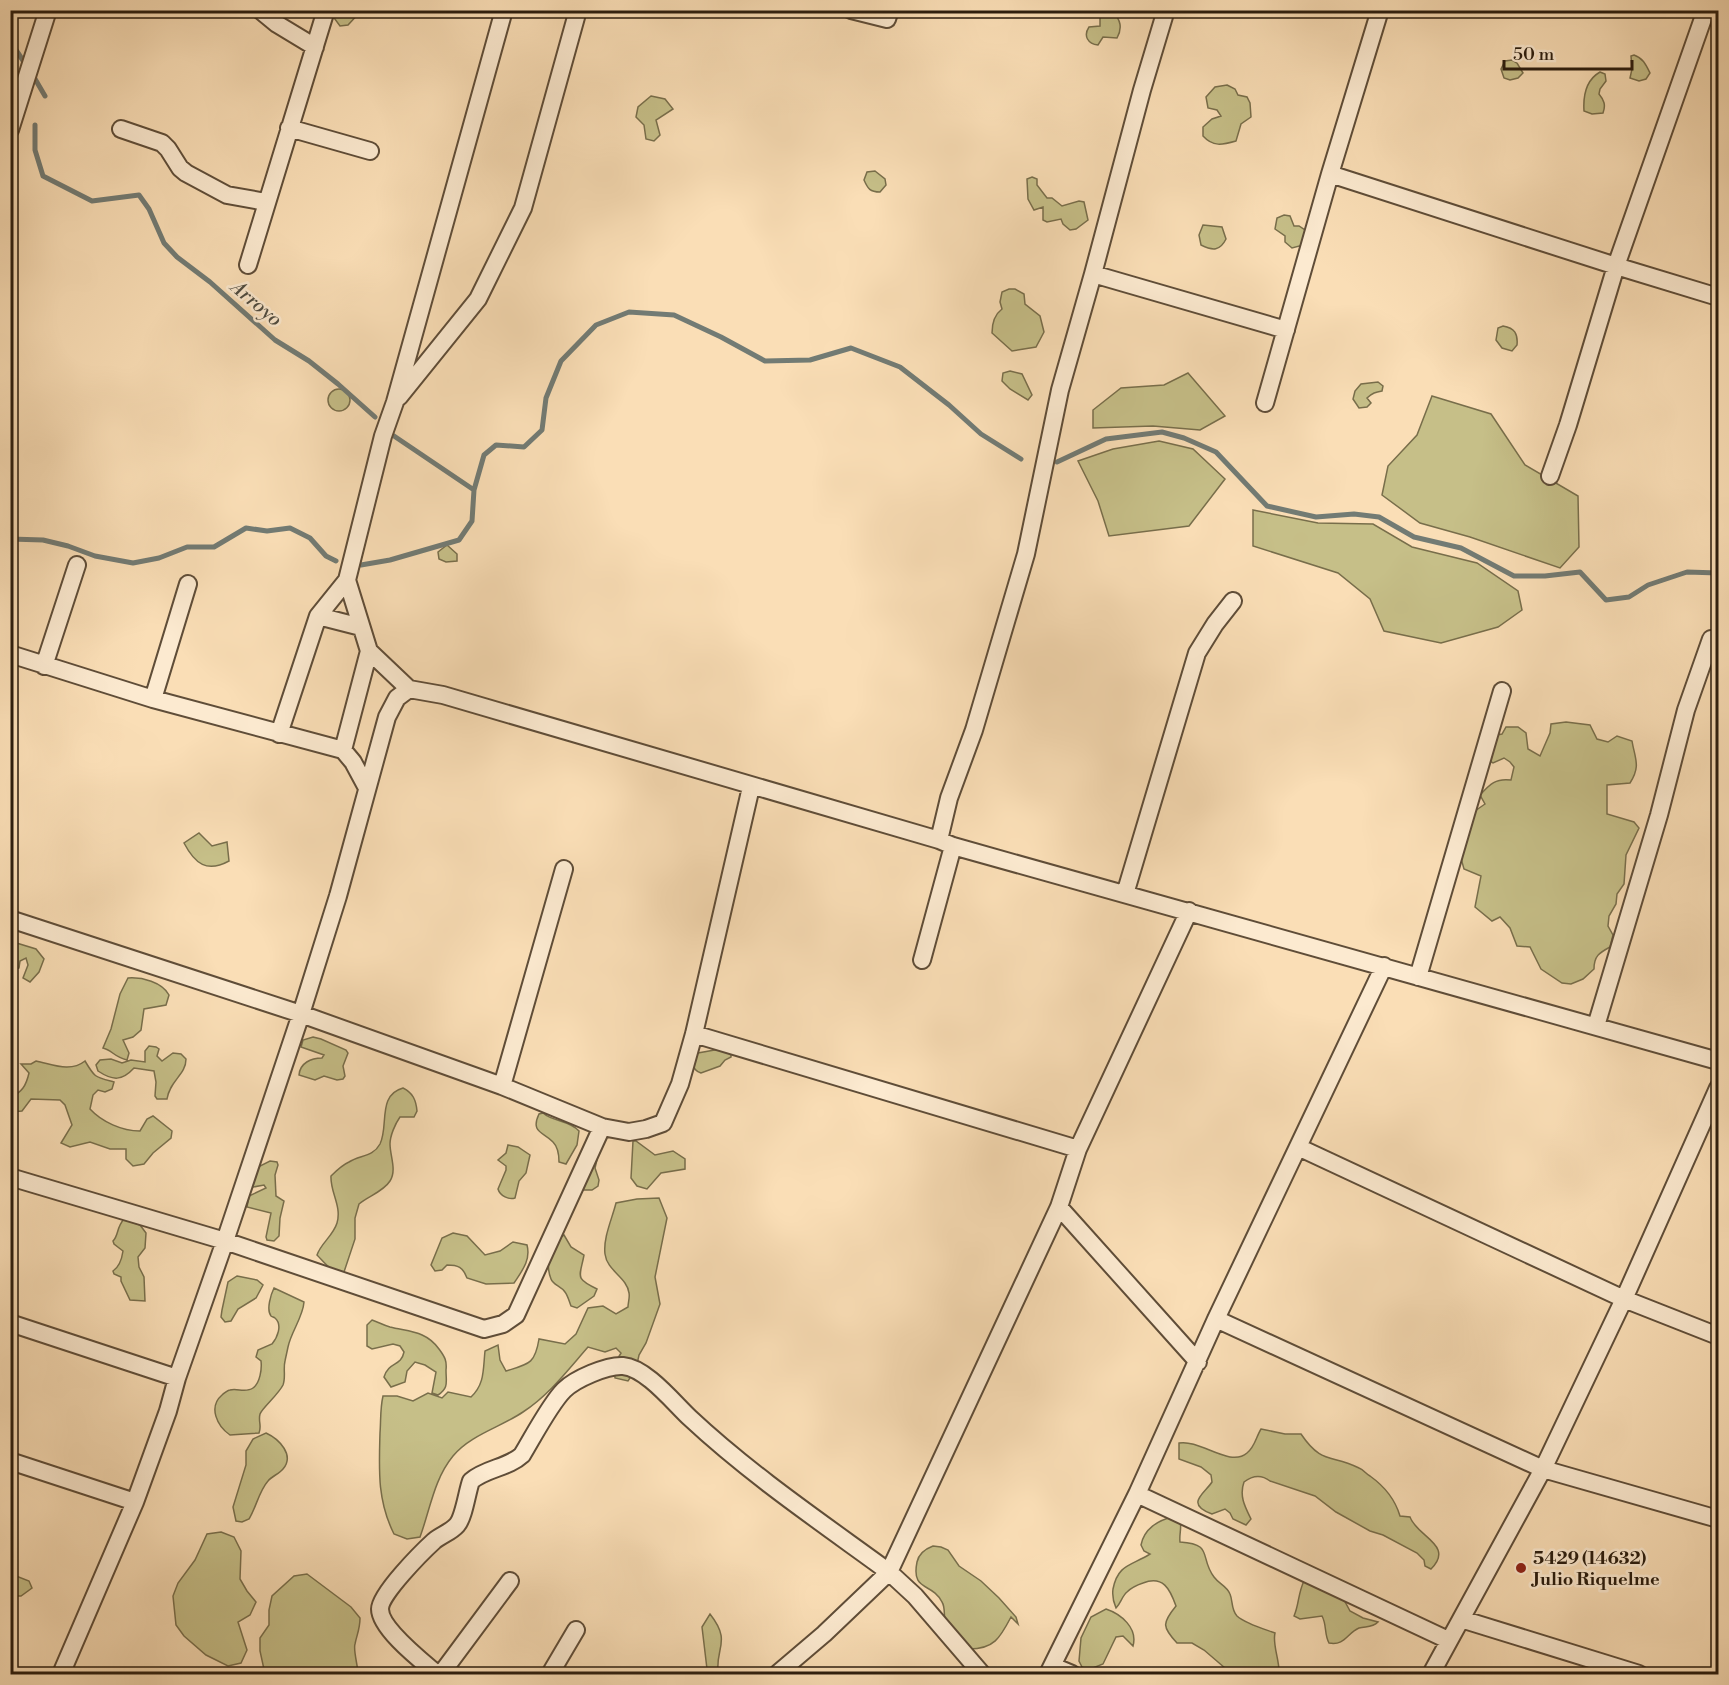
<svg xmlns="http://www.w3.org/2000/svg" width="1729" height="1685" font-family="'Libre Bodoni',serif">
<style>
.green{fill:#c6bf88;stroke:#786e4b;stroke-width:1.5}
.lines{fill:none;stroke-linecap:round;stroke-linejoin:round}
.stream{stroke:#727b74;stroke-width:5}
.minor-casing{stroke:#5f4d38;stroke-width:20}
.minor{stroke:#fcead0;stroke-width:16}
.poi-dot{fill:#8f2418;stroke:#fcead0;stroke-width:2}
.labels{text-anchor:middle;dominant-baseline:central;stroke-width:5;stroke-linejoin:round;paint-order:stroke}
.poi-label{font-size:18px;font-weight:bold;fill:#2b1d0e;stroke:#fcead0;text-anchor:start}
.water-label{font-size:20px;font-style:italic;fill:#4f4c41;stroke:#fcead0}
</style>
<rect width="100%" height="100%" fill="#fadeb6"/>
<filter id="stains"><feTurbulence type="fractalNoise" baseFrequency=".00333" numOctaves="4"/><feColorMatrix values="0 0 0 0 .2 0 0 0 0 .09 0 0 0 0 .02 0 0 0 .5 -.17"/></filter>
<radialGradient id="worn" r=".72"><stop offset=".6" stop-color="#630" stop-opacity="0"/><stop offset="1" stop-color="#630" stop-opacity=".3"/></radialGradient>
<path class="green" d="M 329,11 L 361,11 L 348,25 L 340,26 Z
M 1102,11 L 1113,11 C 1120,20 1123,27 1117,38 L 1103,37 L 1098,45 C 1088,44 1083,36 1089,27 L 1100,26 L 1100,16 Z
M 1634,55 C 1643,58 1646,65 1650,73 L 1646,79 L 1639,81 L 1630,78 L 1632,69 L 1631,56 Z
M 1512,60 L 1517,63 L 1523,73 L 1518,78 L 1510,80 L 1504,78 L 1501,69 L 1505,61 Z
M 1600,72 L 1605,74 L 1606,81 L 1600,89 L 1599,94 C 1604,100 1606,105 1603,113 L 1592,114 L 1584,111 C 1583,95 1586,80 1600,72 Z
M 1227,85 L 1235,89 L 1238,95 L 1247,97 L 1250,103 L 1251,117 L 1241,124 L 1236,141 C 1222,145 1213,147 1203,136 L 1203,127 L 1212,119 L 1221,116 L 1217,110 L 1208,108 L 1206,97 L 1215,87 Z
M 651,96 L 665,99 L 673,109 L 656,120 L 660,135 L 654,141 L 646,139 L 644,125 L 636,117 L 638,107 Z
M 875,171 L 885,179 L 886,185 L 880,192 C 870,192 868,189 864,180 L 867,172 Z
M 1032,177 L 1037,179 L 1037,185 L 1047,198 L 1052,198 L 1062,206 L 1079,201 L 1084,202 L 1088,220 L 1076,229 L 1070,230 L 1063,224 L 1061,219 L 1047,222 L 1043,220 L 1043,207 L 1034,210 L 1028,199 L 1027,179 Z
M 1284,215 L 1290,216 L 1294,226 L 1299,226 L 1305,230 L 1307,244 L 1292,248 L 1285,242 L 1285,236 L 1275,229 L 1277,218 Z
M 1203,225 L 1222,227 L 1226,239 C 1220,251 1213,251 1201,245 L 1199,235 Z
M 1009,289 L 1015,289 L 1024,294 L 1025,304 L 1040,316 L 1044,332 L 1036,347 L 1012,351 L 992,333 C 992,323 994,315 1002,309 L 1000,302 L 1002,292 Z
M 1503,326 C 1515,328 1518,334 1517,345 L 1512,351 L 1502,348 L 1496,340 L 1498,328 Z
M 1010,371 L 1022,374 L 1032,395 L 1028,400 L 1010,389 L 1002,381 L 1003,373 Z
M 1188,373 L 1225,416 L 1200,430 L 1153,426 L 1093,428 L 1093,410 L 1121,388 L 1164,385 Z
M 1378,382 L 1383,386 L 1382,391 C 1376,392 1372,393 1367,398 L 1371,403 L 1367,407 L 1359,408 L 1353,399 L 1355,391 L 1361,384 Z
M328 400a11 11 0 1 1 22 0a11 11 0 1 1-22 0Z
M 1432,396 L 1491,414 L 1525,465 L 1578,496 L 1579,547 L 1560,568 L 1470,537 L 1420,523 L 1382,495 L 1388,466 L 1417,435 Z
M 1159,441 L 1193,449 L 1225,479 L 1189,526 L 1109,536 L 1098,501 L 1078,461 L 1113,449 Z
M 1253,510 L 1318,523 L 1373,524 L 1412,547 L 1477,563 L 1518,591 L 1522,610 L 1498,627 L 1441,643 L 1384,631 L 1370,599 L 1338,573 L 1253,546 Z
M 447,545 L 457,554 L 457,561 L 446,562 L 439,559 L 438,552 Z
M 1566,722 L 1590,725 L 1597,739 L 1608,742 L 1617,736 L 1632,741 C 1635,759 1641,766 1630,783 L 1607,785 L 1607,814 L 1634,822 L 1639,828 L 1626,855 L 1624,884 L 1617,894 L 1616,904 L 1609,916 L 1608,926 L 1613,935 L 1610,947 C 1599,953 1594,956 1594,969 L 1583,979 L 1571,984 L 1562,983 L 1541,969 L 1530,947 L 1517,946 L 1510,928 L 1500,917 L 1492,921 L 1475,907 L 1481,876 L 1464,869 C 1453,830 1450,828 1485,804 L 1480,795 C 1490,784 1496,778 1511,780 L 1514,767 L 1510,762 L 1504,758 L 1493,763 L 1478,754 L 1491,736 L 1502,734 L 1506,727 L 1518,727 L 1526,733 L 1528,749 L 1540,756 L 1550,733 L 1551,724 Z
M 199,833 L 212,846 L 227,842 L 229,861 C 207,873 195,864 184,843 Z
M 10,941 L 36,949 L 44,959 L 39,972 L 30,982 L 23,978 L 28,965 L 26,958 L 20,961 L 19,968 L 11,971 Z
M 128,978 C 142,977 162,982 169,995 L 166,1005 L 144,1009 L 141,1030 L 133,1037 L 123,1040 L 129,1053 L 127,1060 C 114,1057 112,1050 103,1048 L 111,1029 L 120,994 Z
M 313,1037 L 321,1039 L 346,1050 L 348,1053 L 343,1066 L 345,1076 L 343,1079 L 337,1080 L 324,1076 L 315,1080 L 299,1075 C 300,1063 311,1058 322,1058 L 324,1055 L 301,1047 L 303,1040 Z
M 149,1046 L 156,1047 L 159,1049 L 157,1056 L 162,1061 L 173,1053 L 181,1054 L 186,1059 C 186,1075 170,1080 167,1099 L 157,1099 L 155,1096 L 156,1082 L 154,1071 L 134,1068 C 122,1081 113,1081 98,1071 L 96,1065 L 100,1060 L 111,1059 L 122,1063 L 131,1060 L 145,1062 L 145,1051 Z
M 720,1049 L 731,1052 L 731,1057 L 725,1060 L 720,1066 L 701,1073 C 691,1070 691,1059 698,1053 Z
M 36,1061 C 52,1064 70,1073 85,1061 C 95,1078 95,1077 114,1082 L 112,1089 L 105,1092 L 98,1090 L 93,1095 L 90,1109 C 102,1122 122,1131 140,1131 L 147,1119 L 153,1116 L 172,1131 L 171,1138 L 153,1153 L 144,1164 L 133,1166 L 126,1159 L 126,1149 L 110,1149 L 90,1142 L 70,1147 L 61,1143 L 72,1125 L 65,1105 L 60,1100 L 31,1099 L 22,1111 L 11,1112 L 11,1097 C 22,1092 26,1086 29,1073 L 21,1064 L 31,1064 Z
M 403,1088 C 413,1093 416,1100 417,1111 L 414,1117 L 400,1117 C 395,1124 390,1136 390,1144 C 390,1156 397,1170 390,1181 C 383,1192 368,1196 359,1204 L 355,1218 L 355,1239 L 344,1272 C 332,1274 325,1263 317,1255 C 321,1243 333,1236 337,1223 C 342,1206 330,1192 331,1176 C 336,1171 342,1165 349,1162 C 360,1155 373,1157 380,1144 C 389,1126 377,1095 403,1088 Z
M 543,1113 C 553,1122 569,1120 579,1131 L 577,1145 L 566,1164 L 559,1162 C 559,1155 558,1147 553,1142 C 544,1132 530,1133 539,1114 Z
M 633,1141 L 636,1141 L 655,1155 L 673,1151 L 685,1159 L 685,1169 L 661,1173 L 647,1189 L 637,1186 L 631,1178 Z
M 508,1145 L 518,1147 L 530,1155 L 526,1173 L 519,1181 L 515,1198 C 509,1200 500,1196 498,1189 L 506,1170 L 506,1166 L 498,1160 L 506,1153 Z
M 600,1147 L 595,1168 L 599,1180 L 598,1186 L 592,1190 L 582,1190 Z
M 270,1161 L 277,1162 L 278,1165 L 275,1175 L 276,1196 L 284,1201 L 280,1218 L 279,1236 L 274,1241 L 267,1240 L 266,1237 L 271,1213 L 247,1207 L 249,1196 L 266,1188 L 264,1185 L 248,1188 L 260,1166 Z
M 659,1198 L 667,1218 L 655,1277 L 660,1304 L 646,1343 L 639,1355 L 636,1369 L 628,1381 L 615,1378 L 614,1365 L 621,1353 L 616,1348 L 605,1352 L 588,1347 C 567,1371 549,1395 523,1412 C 501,1427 470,1435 453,1456 C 434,1479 430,1510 420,1537 L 407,1539 L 394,1534 C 377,1500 379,1469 380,1433 C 381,1420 380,1409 383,1396 L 397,1396 L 413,1401 L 428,1393 L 442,1398 L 448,1392 L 471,1397 C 485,1384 483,1369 485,1351 L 498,1345 L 500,1360 L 506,1371 C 529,1364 535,1364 539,1339 L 565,1344 L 576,1334 L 588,1308 L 603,1306 L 616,1314 L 628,1307 C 628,1303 630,1297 629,1293 C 627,1277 607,1271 605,1254 C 603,1238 612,1219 616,1203 L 637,1199 Z
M 124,1219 L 140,1225 L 146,1233 L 145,1248 L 138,1257 L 139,1267 L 144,1277 L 145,1301 L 130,1300 L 121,1281 L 121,1277 L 114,1274 L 113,1271 C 119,1267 122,1258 123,1251 L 114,1244 L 113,1241 C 119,1235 116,1228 124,1219 Z
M 453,1233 L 467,1236 L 485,1255 L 500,1251 L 513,1242 L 527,1245 C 531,1260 522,1271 514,1283 L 486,1284 L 467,1278 C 463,1267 458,1265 447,1265 L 442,1270 L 435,1271 L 431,1265 L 442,1238 Z
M 564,1235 L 571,1247 L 584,1255 C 580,1277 574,1278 597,1289 L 594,1296 L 577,1308 L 571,1306 C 569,1301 568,1296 565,1292 C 561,1286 553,1285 551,1279 C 545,1264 550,1241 564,1235 Z
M 237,1276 L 257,1280 L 263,1285 L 256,1298 L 238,1309 L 231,1321 L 225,1322 L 221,1317 L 222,1310 L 228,1282 Z
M 274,1288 L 304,1302 C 303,1317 291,1332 288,1347 C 287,1352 286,1356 285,1361 C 283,1369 286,1377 283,1385 C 278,1395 262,1408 260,1414 C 258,1421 262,1426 259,1433 L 230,1435 C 217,1426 208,1407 222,1395 C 223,1394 228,1390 230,1390 C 237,1388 246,1393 253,1388 C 260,1383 262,1369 261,1361 L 256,1357 L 258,1350 L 272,1344 C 277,1338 283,1325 275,1318 C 274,1317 272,1317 271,1316 C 266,1310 271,1294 274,1288 Z
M 372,1320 C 378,1322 383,1325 390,1327 C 410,1332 426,1331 439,1349 C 445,1357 447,1361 446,1370 C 446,1382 449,1388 438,1395 L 432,1393 L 436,1372 L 425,1365 L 415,1362 L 407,1371 L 405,1382 L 391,1387 L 384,1377 C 389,1361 401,1367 404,1352 L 400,1346 L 393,1344 L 372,1349 L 367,1346 L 367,1325 Z
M 1261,1429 L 1285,1434 L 1301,1434 C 1322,1465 1331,1454 1359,1468 C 1364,1470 1366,1474 1370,1476 C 1384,1486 1395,1499 1400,1516 L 1410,1517 C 1417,1537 1455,1545 1431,1569 L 1425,1566 L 1424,1560 L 1417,1553 L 1383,1535 L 1370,1531 L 1336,1512 L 1315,1496 L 1270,1481 C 1261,1474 1253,1475 1244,1482 C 1239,1496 1245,1507 1251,1519 L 1246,1525 L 1233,1519 L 1230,1513 L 1225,1509 L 1212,1514 C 1184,1504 1205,1493 1212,1482 L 1211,1475 L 1201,1467 L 1179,1459 L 1179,1443 C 1200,1439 1230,1468 1247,1453 C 1255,1447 1256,1437 1261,1429 Z
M 266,1433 C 279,1439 295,1455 283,1469 C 279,1474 272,1476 268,1481 C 259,1491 256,1508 249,1519 L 242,1522 L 236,1521 L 233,1507 L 246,1465 L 246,1451 L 253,1439 Z
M 1173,1517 L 1180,1520 C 1182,1528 1179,1534 1180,1542 C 1214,1544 1199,1557 1214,1577 C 1219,1584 1227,1586 1230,1594 C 1233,1601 1231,1610 1237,1616 C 1246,1624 1264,1629 1275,1633 C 1272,1644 1280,1661 1279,1674 L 1232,1674 L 1204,1650 L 1192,1643 L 1177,1643 C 1162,1627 1162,1623 1176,1606 C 1170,1589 1163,1575 1143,1583 C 1137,1585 1131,1588 1127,1592 C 1122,1596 1121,1603 1116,1608 C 1113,1601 1112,1596 1113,1589 C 1118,1564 1131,1566 1150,1554 L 1144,1551 L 1141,1545 C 1144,1529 1158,1520 1173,1517 Z
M 221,1532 L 234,1537 L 241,1551 L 240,1579 L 247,1591 L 256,1602 L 250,1615 L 238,1622 L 247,1650 L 241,1663 L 228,1666 L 206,1655 L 184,1636 L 176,1625 L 173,1596 L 178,1583 L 195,1560 L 207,1534 Z
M 933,1546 L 941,1547 L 948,1550 L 959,1566 L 981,1581 L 999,1598 L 1016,1617 L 1018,1624 L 1011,1617 C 1000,1638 994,1649 969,1649 C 962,1642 952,1634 946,1625 C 943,1618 946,1608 942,1602 C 932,1582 911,1592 917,1562 C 919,1553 925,1549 933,1546 Z
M 11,1574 L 29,1581 L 32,1588 L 21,1596 L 11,1596 Z
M 307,1574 L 351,1607 L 360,1618 C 360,1629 357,1634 355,1644 C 353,1650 358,1666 358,1674 L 265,1674 L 260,1651 L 260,1638 L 269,1625 L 269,1610 L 272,1596 L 294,1576 Z
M 1304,1581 L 1343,1598 L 1350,1611 L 1363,1618 L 1378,1622 C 1372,1628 1366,1626 1359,1628 C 1347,1633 1345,1646 1329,1643 C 1324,1634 1327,1625 1322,1616 L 1300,1619 L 1294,1616 C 1299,1605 1298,1593 1304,1581 Z
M 1106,1609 C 1121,1614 1138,1628 1133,1646 L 1123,1636 L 1116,1637 L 1103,1664 L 1088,1670 L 1082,1667 L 1079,1661 L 1081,1638 L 1091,1617 Z
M 710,1614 C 732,1642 715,1647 718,1674 L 699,1674 L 707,1669 L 702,1627 Z"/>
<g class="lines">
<path class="stream" d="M 10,41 L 26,65
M 31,72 L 45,96
M 35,125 L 35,150 L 43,176 L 92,201 L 139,195 L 149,209 L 164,243 L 177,257 L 210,282 L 275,340 L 309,361 L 338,384 L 375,417
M 394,436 L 474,490
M 1057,462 L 1106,439 L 1162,432 L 1184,438 L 1216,452 L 1267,506 L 1316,517 L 1354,514 L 1379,517 L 1414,537 L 1461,548 L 1514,576 L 1545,576 L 1580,572 L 1606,600 L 1629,597 L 1648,585 L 1687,572 L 1718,573
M 10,539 L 43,540 L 68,546 L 95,556 L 133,563 L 159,558 L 187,547 L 214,547 L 246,528 L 267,531 L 290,528 L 310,538 L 326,556 L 336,561
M 361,565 L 390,560 L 459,540 L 472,521 L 474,490 L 484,455 L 496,445 L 524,447 L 542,430 L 546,398 L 561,361 L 596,325 L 629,312 L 674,315 L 721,337 L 765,361 L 810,360 L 851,348 L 900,367 L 949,405 L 981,434 L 1021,459"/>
<g class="minor-casing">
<path id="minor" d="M 260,10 L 277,24 L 315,47
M 851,10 L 887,19 L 890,10
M 289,128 L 370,151
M 121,129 L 162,143 L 168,149 L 180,168 L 186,173 L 227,195 L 266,202
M 10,130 L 48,10
M 1330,174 L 1616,266 L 1718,297
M 248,265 L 326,10
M 1093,274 L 1286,330
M 399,397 L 478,299 L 523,208 L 578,10
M 1265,403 L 1330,174 L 1380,10
M 1550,476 L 1568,425 L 1616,266 L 1706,10
M 318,616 L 361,627
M 369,651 L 409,689
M 10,654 L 153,699 L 343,750 L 353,762 L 367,788
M 44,666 L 77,565
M 153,699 L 188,584
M 279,734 L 318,616 L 347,580 L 383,436 L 395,402 L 504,10
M 343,750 L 369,651 L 347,580
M 939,840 L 949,798 L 974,730 L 1026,554 L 1060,390 L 1093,274 L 1142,90 L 1166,10
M 1125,894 L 1197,653 L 1215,624 L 1233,601
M 10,919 L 301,1014 L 502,1086 L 602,1127 L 629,1132 L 646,1129 L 663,1123 L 680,1084 L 694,1034 L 751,787
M 922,960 L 953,846
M 1418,977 L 1502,691
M 1596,1026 L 1659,815 L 1686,710 L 1711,639
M 694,1034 L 1078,1149
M 502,1086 L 564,869
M 1298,1147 L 1624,1299 L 1718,1336
M 10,1177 L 225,1241 L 484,1329 L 503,1324 L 516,1315 L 602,1127
M 1059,1207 L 1198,1362
M 1216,1319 L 1543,1469 L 1718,1519
M 10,1323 L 177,1378
M 10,1461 L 135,1502
M 1137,1494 L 1448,1640
M 1461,1619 L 1639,1674
M 1053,1666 L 1072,1674
M 61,1674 L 135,1502 L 168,1411 L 177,1378 L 225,1241 L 301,1014 L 338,896 L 387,717 L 397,698 L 409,689 L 443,695 L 939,840 L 953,846 L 1718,1061
M 437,1674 C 423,1662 380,1629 380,1609 C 380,1594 422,1552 434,1541 C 441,1535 451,1532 457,1525 C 464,1517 467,1492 471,1481 C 486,1468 508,1468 522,1455 C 533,1437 550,1404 564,1390 C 575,1379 607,1365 623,1366 C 646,1368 673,1402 690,1418 C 751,1475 822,1523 889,1572 L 824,1634 L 777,1674
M 441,1674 L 510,1581
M 550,1674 L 576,1630
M 982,1674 L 915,1596 L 889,1572 L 1059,1207 L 1078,1149 L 1189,911
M 1048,1674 L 1137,1494 L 1216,1319 L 1384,966
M 1431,1674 L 1543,1469 L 1624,1299 L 1718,1088"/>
</g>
<use href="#minor" class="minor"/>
</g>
<circle class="poi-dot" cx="1521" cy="1568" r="6"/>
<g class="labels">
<g class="poi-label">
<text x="1533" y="1558">5429 (14632)<tspan x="1533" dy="21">Julio Riquelme</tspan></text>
</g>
<g class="water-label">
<text transform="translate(256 304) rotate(40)">Arroyo</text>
</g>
</g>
<rect width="1729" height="1685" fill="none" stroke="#fadeb6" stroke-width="36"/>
<rect x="12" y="12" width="1705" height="1661" fill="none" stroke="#2b1d0e" stroke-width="3"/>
<rect x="18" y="18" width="1693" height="1649" fill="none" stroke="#2b1d0e" stroke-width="1.5"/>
<path d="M1504 60v9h128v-9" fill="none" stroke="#2b1d0e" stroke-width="3"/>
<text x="1513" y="60" font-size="18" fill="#2b1d0e" stroke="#fcead0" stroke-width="4.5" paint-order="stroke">50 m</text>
<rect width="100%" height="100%" filter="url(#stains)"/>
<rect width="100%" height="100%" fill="url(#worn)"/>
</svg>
